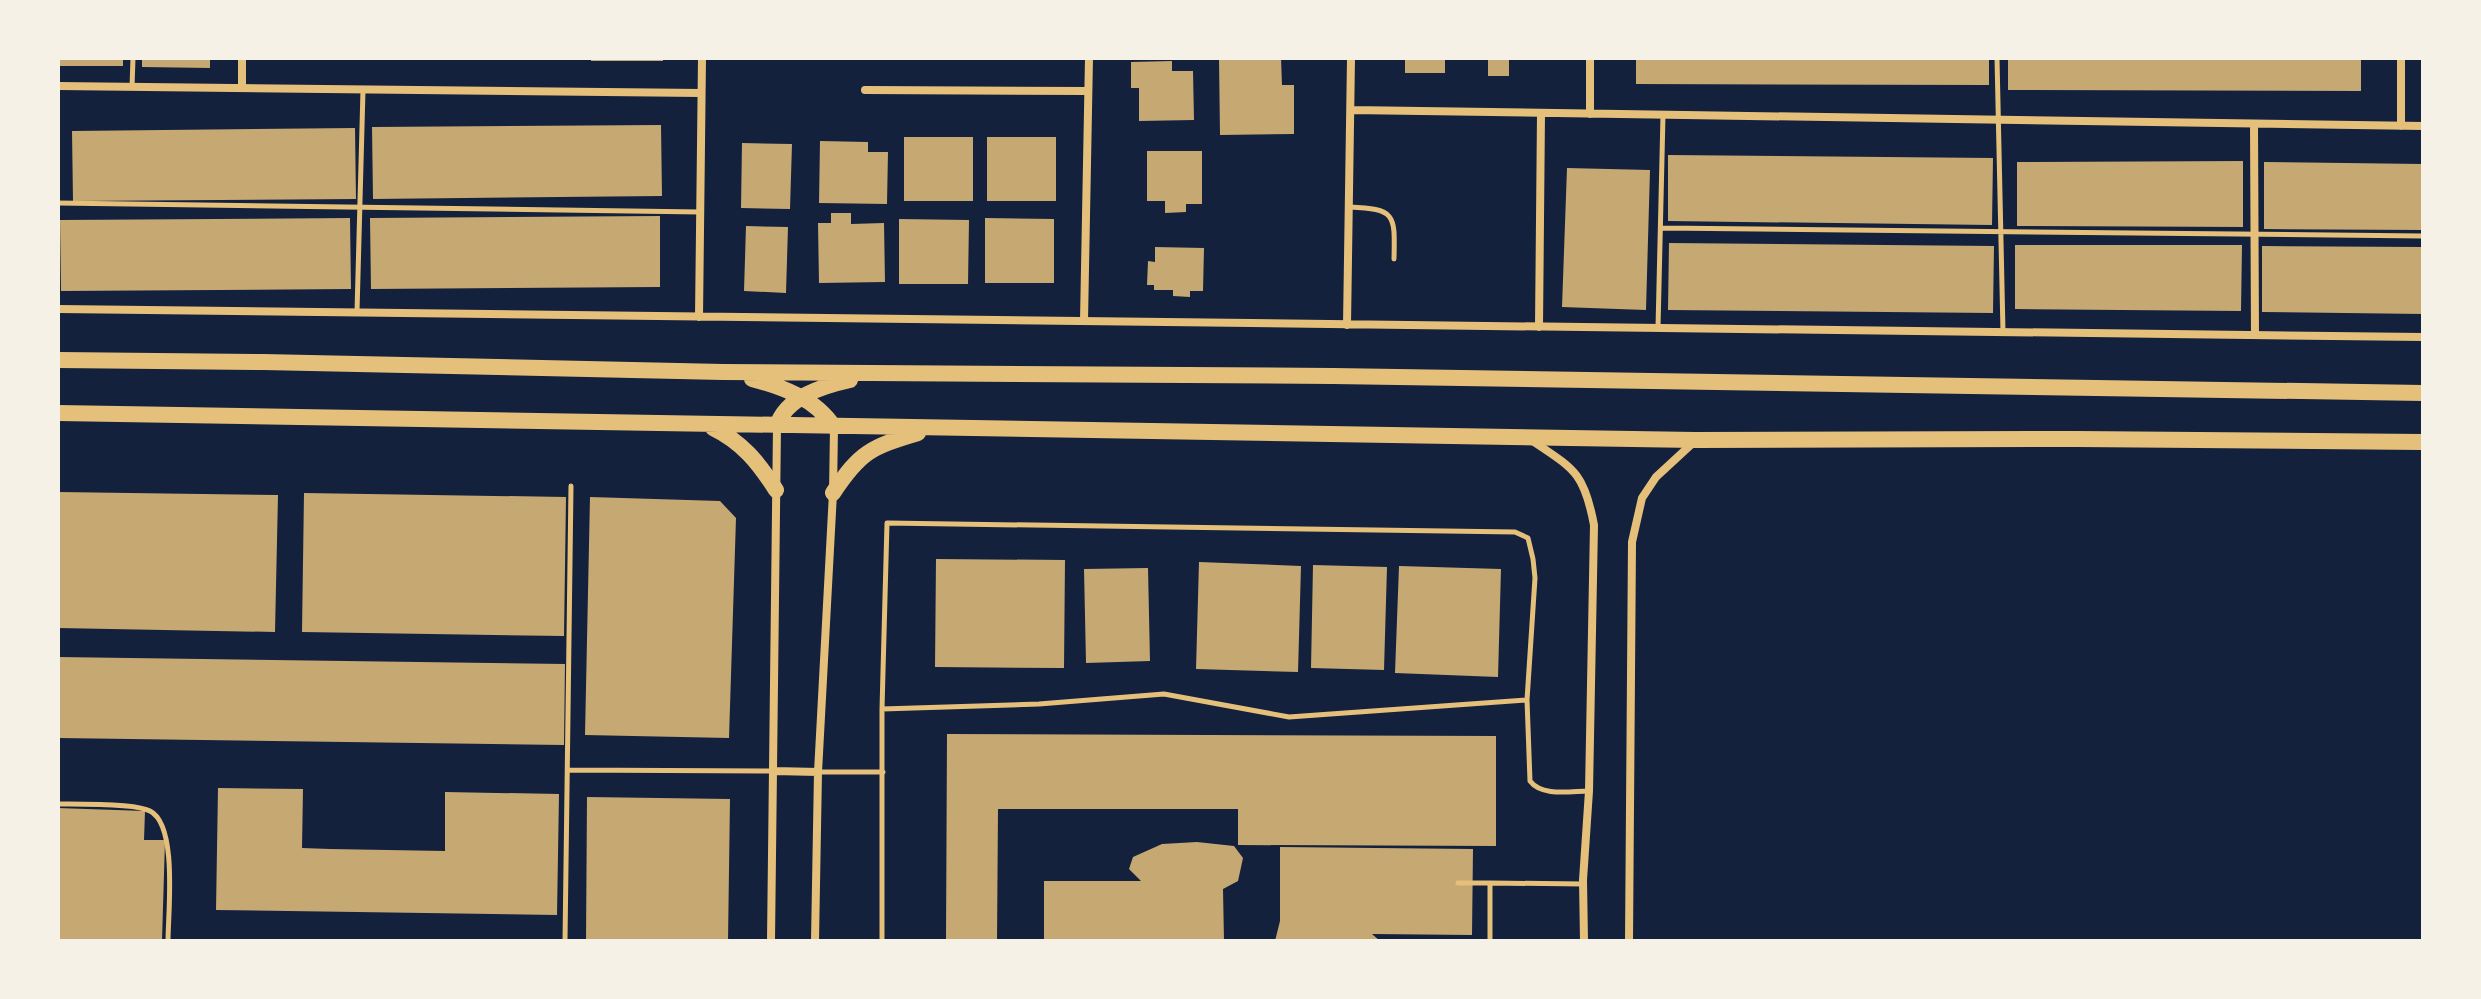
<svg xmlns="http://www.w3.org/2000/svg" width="2481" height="999" font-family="'Sofia Sans Condensed',sans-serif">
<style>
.building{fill:#c6a872}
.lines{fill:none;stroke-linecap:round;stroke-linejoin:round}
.service{stroke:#e5c07b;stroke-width:5}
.minor{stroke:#e5c07b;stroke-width:8}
.primary{stroke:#e5c07b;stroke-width:16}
</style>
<rect width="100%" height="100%" fill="#14213d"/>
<path class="building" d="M 58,58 L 123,58 L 123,66 L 58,66 Z
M 142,58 L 210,58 L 210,68 L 142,67 Z
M 591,58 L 663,58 L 663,61 L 591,61 Z
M 1281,58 L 1282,85 L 1294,85 L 1294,134 L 1220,135 L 1219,59 Z
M 1405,58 L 1445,58 L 1445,73 L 1405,73 Z
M 1488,58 L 1509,58 L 1509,76 L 1488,76 Z
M 1636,58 L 1989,58 L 1989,85 L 1636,84 Z
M 2008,58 L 2361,58 L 2361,91 L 2008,90 Z
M 1172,61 L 1172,71 L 1193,71 L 1194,120 L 1139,121 L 1139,88 L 1131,88 L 1131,62 Z
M 661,125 L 662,196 L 373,199 L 372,127 Z
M 355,128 L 356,199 L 73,201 L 72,131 Z
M 904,137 L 973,137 L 973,201 L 904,201 Z
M 987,137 L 1056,137 L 1056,201 L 987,201 Z
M 820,141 L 868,142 L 868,152 L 888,152 L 887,204 L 819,203 Z
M 742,143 L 792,144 L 790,209 L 741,208 Z
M 1147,151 L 1202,151 L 1202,204 L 1186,204 L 1186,212 L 1165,213 L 1165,201 L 1147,201 Z
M 1668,155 L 1993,158 L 1992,225 L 1668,221 Z
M 2243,161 L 2243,227 L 2017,226 L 2017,162 Z
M 2264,162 L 2423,164 L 2423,230 L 2264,229 Z
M 1567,168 L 1650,170 L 1646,310 L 1562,307 Z
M 831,213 L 851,213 L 851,224 L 884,223 L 885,282 L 819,283 L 818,223 L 831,223 Z
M 660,216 L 660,287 L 371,289 L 370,218 Z
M 350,218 L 351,289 L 61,291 L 60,220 Z
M 985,218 L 1054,219 L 1054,283 L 985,283 Z
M 899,219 L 969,220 L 968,284 L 899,284 Z
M 746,226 L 788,227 L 786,293 L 744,291 Z
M 1669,243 L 1994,246 L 1993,313 L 1668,310 Z
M 2015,245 L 2242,245 L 2241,311 L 2015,309 Z
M 2262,246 L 2423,247 L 2423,314 L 2262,312 Z
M 1155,247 L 1204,248 L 1203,291 L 1190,291 L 1190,297 L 1173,296 L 1173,290 L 1154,290 L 1154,285 L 1147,285 L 1148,261 L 1155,262 Z
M 58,492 L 278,495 L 275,632 L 58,628 Z
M 304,493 L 566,497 L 564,636 L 302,632 Z
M 590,497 L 720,501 L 736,518 L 729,738 L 585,735 Z
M 936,559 L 1065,560 L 1064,668 L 935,667 Z
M 1199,562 L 1301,566 L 1298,672 L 1196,669 Z
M 1313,565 L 1387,567 L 1384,670 L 1311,668 Z
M 1399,566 L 1501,569 L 1498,677 L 1395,673 Z
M 1148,568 L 1150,661 L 1086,663 L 1084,569 Z
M 58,657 L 565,664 L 564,745 L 58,738 Z
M 947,734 L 1496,736 L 1496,846 L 1238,845 L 1238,809 L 998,809 L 997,941 L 946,941 Z
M 218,788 L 303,789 L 302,848 L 330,849 L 445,851 L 445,792 L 559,794 L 557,915 L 216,910 Z
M 587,797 L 730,799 L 728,941 L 586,941 Z
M 58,808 L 145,811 L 144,840 L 165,840 L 162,941 L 58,941 Z
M 1197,842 L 1234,846 L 1243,858 L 1238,881 L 1223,889 L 1224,941 L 1044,941 L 1044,881 L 1141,881 L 1129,869 L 1133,857 L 1162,844 Z
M 1280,847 L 1473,849 L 1472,935 L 1372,934 L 1380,941 L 1275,941 L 1280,921 Z"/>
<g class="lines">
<path class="service" d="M 1997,58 L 2003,332
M 132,87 L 133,58
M 58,203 L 700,212
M 1349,207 C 1396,209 1395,214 1394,259
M 1662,228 L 2423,236
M 357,312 L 363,90
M 1658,328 L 1663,115
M 882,709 L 1039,704 L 1164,694 L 1289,717 L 1527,700
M 568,770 L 773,771
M 818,772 L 883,772
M 58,804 C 76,804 136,803 150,811 C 178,825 168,913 168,941
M 1458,883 L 1490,883
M 565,941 L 571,486
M 882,941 L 882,709 L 887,523 L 1515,532 L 1528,538 L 1533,559 L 1535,578 L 1527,700 L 1530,781 C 1542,797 1571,791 1589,791
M 1490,941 L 1490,883 L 1583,884"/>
<path class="minor" d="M 2401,58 L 2401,126
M 58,86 L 701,93
M 242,88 L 242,58
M 865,90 L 1088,91
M 1351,110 L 2423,126
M 1590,114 L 1590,58
M 2254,124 L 2255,335
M 58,309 L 2423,337
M 699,317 L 702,58
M 1084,321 L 1089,58
M 1347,325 L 1351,58
M 1539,327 L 1541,113
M 1531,440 C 1574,469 1584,472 1594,525 L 1589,791 L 1583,880 L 1584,941
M 774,771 L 818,772
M 771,941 L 777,426
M 815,941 L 818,772 L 833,493 L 834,427
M 1629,941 L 1632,542 L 1642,498 L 1656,477 L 1695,441"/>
<path class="primary" d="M 58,360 L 263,362 L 723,372 L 1333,376 L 2423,393
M 752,379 C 783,387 816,399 834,427
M 58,413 L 1695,440 L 2077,439 L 2423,442
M 777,426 C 786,397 823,386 850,380
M 713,428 C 742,442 759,463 776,490
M 833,493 C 860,452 871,447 918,433"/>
</g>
<rect width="2481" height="999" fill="none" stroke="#f6f1e7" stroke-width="120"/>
</svg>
